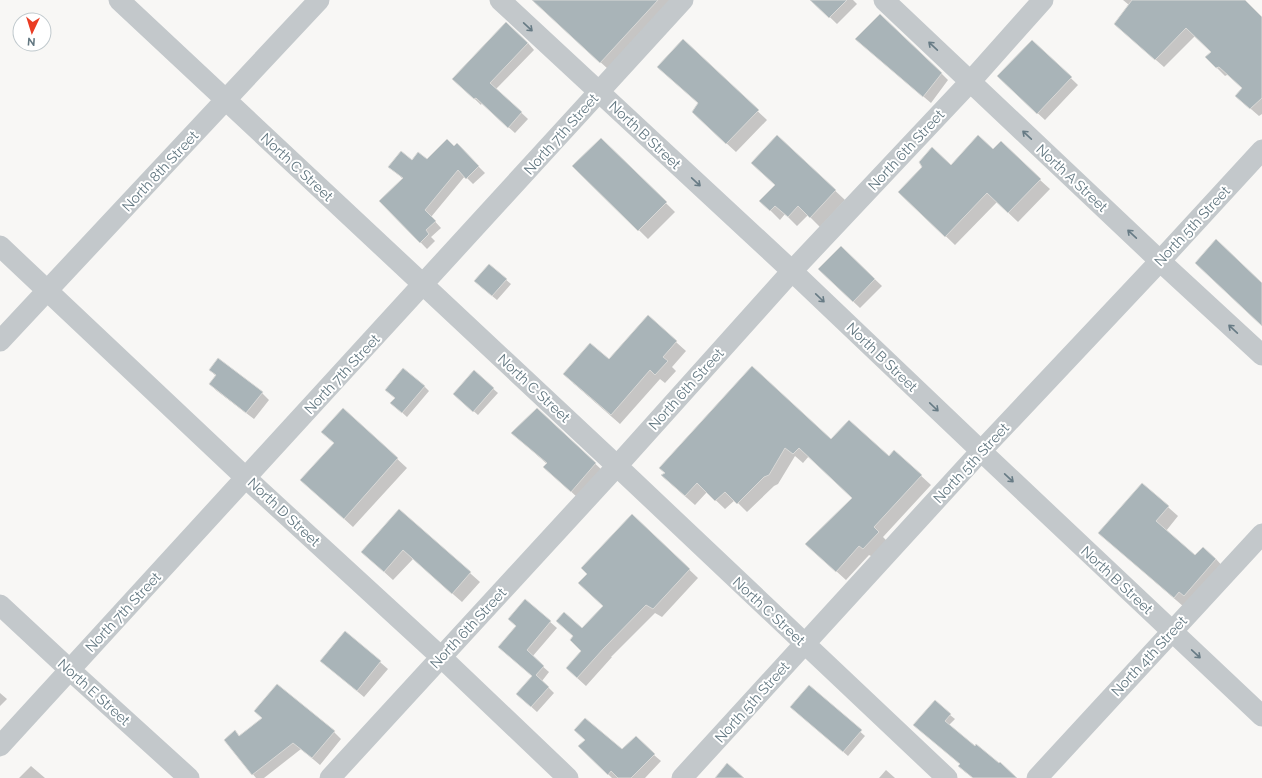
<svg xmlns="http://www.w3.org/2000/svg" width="1262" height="778" font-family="Raleway,sans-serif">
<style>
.shadow{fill:#0003}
.building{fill:#a9b4b8;stroke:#d9d9d7}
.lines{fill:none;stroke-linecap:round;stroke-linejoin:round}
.minor{stroke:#c3c8cb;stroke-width:21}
.oneway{stroke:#677b85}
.labels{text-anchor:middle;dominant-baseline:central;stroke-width:4;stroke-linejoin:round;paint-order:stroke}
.street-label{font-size:14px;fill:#627781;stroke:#fff}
</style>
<rect width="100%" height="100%" fill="#f8f7f5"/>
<path class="shadow" d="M 532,0 L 671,0 L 608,69 Z
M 812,0 L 853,0 L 857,4 L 837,24 Z
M 1123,0 L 1244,0 L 1262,18 L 1262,114 L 1259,116 L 1236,96 L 1243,88 L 1229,74 L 1225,76 L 1206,57 L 1212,52 L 1195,36 L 1164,67 L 1124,32 L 1129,5 Z
M 856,39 L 941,73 L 948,80 L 931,103 Z
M 683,40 L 767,120 L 736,152 L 702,121 L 699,104 Z
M 1032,41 L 1078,85 L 1045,120 L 1005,83 Z
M 528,43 L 534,50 L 496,89 L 528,119 L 515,133 L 482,103 L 481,105 L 460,85 Z
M 777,136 L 845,200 L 820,227 L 808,215 L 797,226 L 785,214 L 780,220 L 770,210 L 776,185 Z
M 601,139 L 675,212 L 648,239 L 574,166 Z
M 457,145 L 485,173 L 473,184 L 465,176 L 431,217 L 441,228 L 431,237 L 435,241 L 427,249 L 381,201 L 403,179 L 390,167 L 412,161 L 427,160 L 454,148 Z
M 993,150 L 1040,180 L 1050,189 L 1018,222 L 997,202 L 955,245 L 909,201 L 923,167 L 951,166 Z
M 841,247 L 882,286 L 860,308 L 826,276 Z
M 489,265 L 511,284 L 497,300 L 480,286 Z
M 648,317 L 686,351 L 672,367 L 676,371 L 665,383 L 660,379 L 620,424 L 573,383 L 609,361 Z
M 752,368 L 831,441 L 889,458 L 894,451 L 931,485 L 883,537 L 888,542 L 873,557 L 869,555 L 846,580 L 816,553 L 853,498 L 809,456 L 803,463 L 795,456 L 778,484 L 774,486 L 747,512 L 735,500 L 725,509 L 707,492 L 695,505 L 662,476 L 666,474 Z
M 210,370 L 262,393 L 269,400 L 254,419 L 217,391 L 210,384 L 216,376 Z
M 474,372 L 498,393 L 478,415 L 459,398 Z
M 424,386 L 429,391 L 407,417 L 396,407 Z
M 343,409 L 407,468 L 353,527 L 311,489 L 335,443 Z
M 537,409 L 603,471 L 578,498 L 552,474 L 547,464 L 520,440 Z
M 1142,484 L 1178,516 L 1166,531 L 1195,556 L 1216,559 L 1225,569 L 1184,607 L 1099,533 Z
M 399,510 L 480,582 L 462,602 L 413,559 L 393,580 L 372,561 Z
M 632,515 L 698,578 L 662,617 L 655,613 L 611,657 L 612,657 L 586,686 L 576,677 L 582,651 L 574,637 L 557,621 L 582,629 L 604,607 L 588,574 Z
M 526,601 L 557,628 L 532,657 L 549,672 L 542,681 L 554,693 L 537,712 L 517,694 L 533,676 L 517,626 Z
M 345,632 L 388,669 L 364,697 L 321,661 Z
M 809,687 L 865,736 L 848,756 L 796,711 Z
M 0,693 L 7,699 L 0,706 Z
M 255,711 L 334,732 L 341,739 L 320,765 L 301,749 L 264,778 L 256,778 L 225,740 L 235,732 L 240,737 L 263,719 Z
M 950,715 L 955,719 L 949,725 L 1015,778 L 973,778 L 964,771 L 961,765 L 919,729 Z
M 579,746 L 654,755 L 661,761 L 645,778 L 612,778 Z
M 31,766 L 45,778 L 19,778 Z
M 886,770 L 895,778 L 879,778 Z"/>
<path class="building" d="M 532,0 L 658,0 L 600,63 Z
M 810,0 L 847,0 L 829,18 Z
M 1132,0 L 1245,0 L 1262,17 L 1262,98 L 1250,109 L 1235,96 L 1242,88 L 1219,67 L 1216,68 L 1205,57 L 1211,52 L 1186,28 L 1155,60 L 1114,24 Z
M 880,14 L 942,73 L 923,97 L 855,39 Z
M 506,22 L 528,43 L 490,83 L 522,112 L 508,128 L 476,98 L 474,99 L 452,79 Z
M 683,39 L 759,110 L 726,144 L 692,112 L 698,103 L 657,67 Z
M 1032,40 L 1072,77 L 1037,114 L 997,76 Z
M 777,135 L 836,190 L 810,218 L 798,206 L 788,217 L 775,206 L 770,211 L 759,201 L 775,185 L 751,163 Z
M 978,135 L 993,149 L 1001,141 L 1041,179 L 1008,213 L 987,193 L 945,237 L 898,192 L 922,167 L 919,162 L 932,147 L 951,165 Z
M 601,138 L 667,202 L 638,231 L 572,166 Z
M 447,139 L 454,146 L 457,143 L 479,166 L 466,179 L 458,170 L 425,210 L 436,221 L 426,230 L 429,234 L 420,243 L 379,201 L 403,178 L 388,167 L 401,151 L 412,160 L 418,152 L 427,159 Z
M 1216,239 L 1262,283 L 1262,326 L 1195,263 Z
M 841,246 L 875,279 L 853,302 L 818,269 Z
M 489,264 L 507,279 L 492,296 L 474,281 Z
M 648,315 L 677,341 L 663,357 L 668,361 L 655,375 L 650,370 L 611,415 L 563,374 L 590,343 L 609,359 Z
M 218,358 L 263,392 L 246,413 L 209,384 L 216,375 L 209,370 Z
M 752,366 L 831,439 L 849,420 L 889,456 L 894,450 L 922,475 L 874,527 L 879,532 L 863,549 L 859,546 L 836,572 L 805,544 L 852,498 L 799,448 L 793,454 L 785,448 L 769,475 L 764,477 L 737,504 L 725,492 L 715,501 L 697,483 L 685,496 L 661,475 L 665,473 L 659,468 Z
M 403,368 L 425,386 L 402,413 L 390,403 L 395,398 L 385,390 Z
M 474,370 L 494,388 L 473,412 L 453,394 Z
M 343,408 L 398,458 L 344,519 L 300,480 L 334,443 L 321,432 Z
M 537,408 L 596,463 L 571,492 L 543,467 L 547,463 L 511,433 Z
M 1142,483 L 1169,506 L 1156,521 L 1195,555 L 1203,547 L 1216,559 L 1184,596 L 1179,592 L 1174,598 L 1098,533 Z
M 399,509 L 471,572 L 452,594 L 403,550 L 384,572 L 361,552 Z
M 632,514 L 690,569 L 653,609 L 646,605 L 604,648 L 577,678 L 566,668 L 581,651 L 570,640 L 573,636 L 556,621 L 564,612 L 582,628 L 603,606 L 578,583 L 587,574 L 581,568 Z
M 525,599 L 551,621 L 527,650 L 544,666 L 536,675 L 549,687 L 531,707 L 516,694 L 532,676 L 498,647 L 516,626 L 508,619 Z
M 345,631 L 381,661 L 357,691 L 320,661 Z
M 277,684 L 335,731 L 312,758 L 293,743 L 252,775 L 224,740 L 235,730 L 239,736 L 262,718 L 254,711 Z
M 809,685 L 862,730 L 843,752 L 790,707 Z
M 935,700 L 951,714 L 945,721 L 975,746 L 976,744 L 999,763 L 1000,762 L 1017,778 L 973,778 L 958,766 L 960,764 L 913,725 Z
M 585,718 L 622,749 L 636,736 L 655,754 L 631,778 L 618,778 L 611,771 L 608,775 L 578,746 L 585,740 L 574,730 Z
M 727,763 L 744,778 L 715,778 Z"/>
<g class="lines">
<path class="minor" d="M 119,0 L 617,466 L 947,778
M 500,0 L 792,271 L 981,451 L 1262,716
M 884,0 L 1160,261 L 1262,355
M 0,246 L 246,478 L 441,657 L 568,778
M 0,341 L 319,0
M 0,605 L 70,670 L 189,778
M 0,746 L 683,0
M 330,778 L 617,466 L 792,271 L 970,82 L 1043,0
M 682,778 L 981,451 L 1160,261 L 1262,150
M 1037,778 L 1262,534"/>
</g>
<defs><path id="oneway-shaft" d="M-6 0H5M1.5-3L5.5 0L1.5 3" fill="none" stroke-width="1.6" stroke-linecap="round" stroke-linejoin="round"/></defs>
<g class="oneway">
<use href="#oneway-shaft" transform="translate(528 27) rotate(43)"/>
<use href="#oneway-shaft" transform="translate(933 46) rotate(-137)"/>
<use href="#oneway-shaft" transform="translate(1027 135) rotate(-137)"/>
<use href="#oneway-shaft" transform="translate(696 182) rotate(43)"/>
<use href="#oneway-shaft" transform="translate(1132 234) rotate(-137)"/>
<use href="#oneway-shaft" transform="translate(820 298) rotate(44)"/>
<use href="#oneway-shaft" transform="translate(1233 329) rotate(-137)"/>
<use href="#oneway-shaft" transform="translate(934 407) rotate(44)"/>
<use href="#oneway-shaft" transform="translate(1009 478) rotate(43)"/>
<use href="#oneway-shaft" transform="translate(1196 654) rotate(43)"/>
</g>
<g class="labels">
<g class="street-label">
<text transform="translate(561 134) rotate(-48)">North 7th Street</text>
<text transform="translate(645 135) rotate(43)">North B Street</text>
<text transform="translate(906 150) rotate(-47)">North 6th Street</text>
<text transform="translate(297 167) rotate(43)">North C Street</text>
<text transform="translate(160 171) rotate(-47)">North 8th Street</text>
<text transform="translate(1072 178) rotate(43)">North A Street</text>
<text transform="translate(1192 226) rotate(-47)">North 5th Street</text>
<text transform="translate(882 357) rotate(44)">North B Street</text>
<text transform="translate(342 374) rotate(-47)">North 7th Street</text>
<text transform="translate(534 388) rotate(43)">North C Street</text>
<text transform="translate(686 389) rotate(-48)">North 6th Street</text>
<text transform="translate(971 463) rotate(-47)">North 5th Street</text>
<text transform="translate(284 512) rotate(43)">North D Street</text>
<text transform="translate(1117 580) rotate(43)">North B Street</text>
<text transform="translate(769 611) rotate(43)">North C Street</text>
<text transform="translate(123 612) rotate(-47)">North 7th Street</text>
<text transform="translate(468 628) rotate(-47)">North 6th Street</text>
<text transform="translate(1149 656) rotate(-47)">North 4th Street</text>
<text transform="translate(94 692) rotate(42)">North E Street</text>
<text transform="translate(752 702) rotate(-48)">North 5th Street</text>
</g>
</g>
<g transform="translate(32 32) rotate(184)"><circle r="19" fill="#ffffff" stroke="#c0c9cd"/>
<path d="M0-3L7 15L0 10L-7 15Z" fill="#ea3c23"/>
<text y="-6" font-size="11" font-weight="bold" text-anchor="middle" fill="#627781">N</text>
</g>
</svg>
